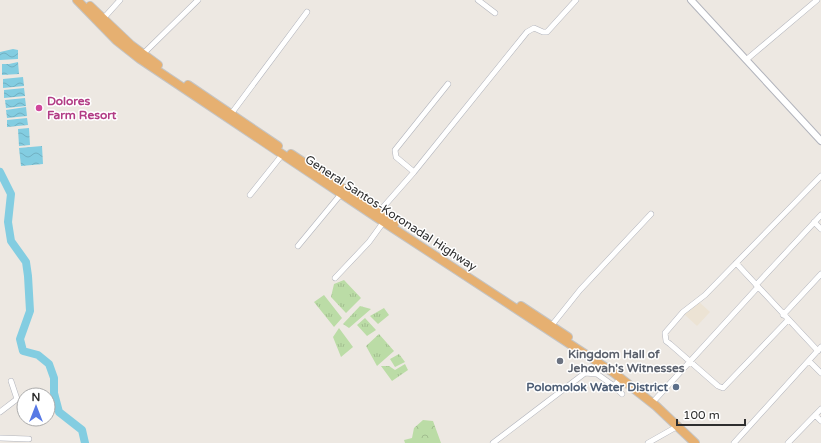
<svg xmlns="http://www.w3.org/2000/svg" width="821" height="443" font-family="'Varela Round',sans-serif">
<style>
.education{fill:#ece3d4}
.grass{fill:url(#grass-tufts)}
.forest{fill:url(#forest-crowns)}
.water{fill:url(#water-waves)}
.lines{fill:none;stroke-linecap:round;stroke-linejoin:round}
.river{stroke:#83cde1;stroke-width:8}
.minor-casing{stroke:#b2b4bc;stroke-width:6}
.tertiary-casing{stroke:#b2b4bc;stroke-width:8}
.trunk-casing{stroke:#c4c4c4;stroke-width:10}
.minor{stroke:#fff;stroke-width:5}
.tertiary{stroke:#fff;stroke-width:6}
.trunk{stroke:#e6b071;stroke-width:8}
.hotel-dot{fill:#d1479c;stroke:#fff;stroke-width:1.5}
.worship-dot{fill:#6b7280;stroke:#fff;stroke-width:1.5}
.service-dot{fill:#5c6f8a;stroke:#fff;stroke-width:1.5}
.labels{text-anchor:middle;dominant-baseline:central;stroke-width:3;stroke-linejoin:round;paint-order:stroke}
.hotel-label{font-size:12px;font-weight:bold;fill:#b23c85;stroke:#fff;text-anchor:start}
.street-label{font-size:12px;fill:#2e2e2e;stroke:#fff}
.worship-label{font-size:12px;font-weight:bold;fill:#5b616d;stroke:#fff;text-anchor:start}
.service-label{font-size:12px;font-weight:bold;fill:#4e5e75;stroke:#fff;text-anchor:end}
</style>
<defs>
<pattern id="grass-tufts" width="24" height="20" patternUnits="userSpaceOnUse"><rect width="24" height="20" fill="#bbdca6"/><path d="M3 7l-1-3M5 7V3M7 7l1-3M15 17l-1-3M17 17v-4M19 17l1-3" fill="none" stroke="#a1bd8f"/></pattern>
<pattern id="forest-crowns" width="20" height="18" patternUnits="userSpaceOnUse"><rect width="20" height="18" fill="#bbdca6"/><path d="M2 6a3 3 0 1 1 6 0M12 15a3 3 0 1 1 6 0" fill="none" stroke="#a1bd8f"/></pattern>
<pattern id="water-waves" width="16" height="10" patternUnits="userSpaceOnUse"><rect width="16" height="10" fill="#83cde1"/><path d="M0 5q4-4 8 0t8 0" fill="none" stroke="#71b0c1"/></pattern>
</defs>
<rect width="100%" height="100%" fill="#ede8e2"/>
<path class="education" d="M 697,300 L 710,312 L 697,326 L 684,314 Z"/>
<path class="grass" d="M 344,280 L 361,298 L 346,313 L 331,297 L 334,284 Z
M 324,295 L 342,318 L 334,327 L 314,302 Z
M 360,306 L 371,309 L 349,328 L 343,324 Z
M 384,308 L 389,315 L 378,324 L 370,316 Z
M 365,318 L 376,330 L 367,336 L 357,325 Z
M 339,328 L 353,347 L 341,357 L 333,337 Z
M 379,334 L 394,351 L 377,366 L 366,346 Z
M 399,354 L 405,362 L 395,367 L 390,359 Z
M 405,364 L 408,370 L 392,381 L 381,366 L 389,366 L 395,370 Z"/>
<path class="forest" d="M 423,420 L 433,421 L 441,443 L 405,443 L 404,440 L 412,438 L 414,428 Z"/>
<path class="water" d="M 13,49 L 18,50 L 18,59 L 0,60 L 0,52 Z
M 18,62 L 19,74 L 2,75 L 2,64 L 9,64 Z
M 23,77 L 24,86 L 3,88 L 3,79 Z
M 24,88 L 25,96 L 4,98 L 4,90 Z
M 25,98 L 26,106 L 6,108 L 5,100 Z
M 26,107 L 27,116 L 7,118 L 6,110 Z
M 27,118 L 28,125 L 7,127 L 7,120 Z
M 29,128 L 30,145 L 19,146 L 18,129 Z
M 42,146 L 43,164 L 21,166 L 19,148 Z"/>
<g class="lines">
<path class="river" d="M 0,172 L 11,194 L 8,222 L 11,241 L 26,262 L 28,276 L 30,311 L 20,339 L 23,351 L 38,355 L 49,364 L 54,378 L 54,393 L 59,412 L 82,430 L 85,443"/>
<g class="minor-casing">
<path id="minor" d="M 478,0 L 495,13
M 102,20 L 120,0
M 143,54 L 198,0
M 746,60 L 817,0
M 231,114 L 307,12
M 414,172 L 396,157 L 395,150 L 448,84
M 250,195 L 282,155
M 378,213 L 414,172 L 527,32 L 534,28 L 543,32 L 547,32 L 576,0
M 814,222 L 821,229
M 298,246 L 341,194
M 736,263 L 818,351
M 335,278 L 369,242 L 385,220
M 756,285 L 821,215
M 783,315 L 821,274
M 788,320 L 723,388 L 718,386 L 670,344 L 666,341 L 665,333 L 683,312 L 705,295 L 821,176
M 552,325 L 580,290 L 651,214
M 809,361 L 821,373
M 614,386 L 622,394
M 652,403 L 758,287
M 0,412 L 17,399 L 11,381
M 815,415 L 821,421
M 0,438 L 29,439
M 493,443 L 585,373 L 597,374 L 614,386 L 621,378
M 648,443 L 678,426
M 734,443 L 821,347
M 788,443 L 821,409"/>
</g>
<g class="tertiary-casing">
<path id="tertiary" d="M 691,0 L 821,141"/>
</g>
<g class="trunk-casing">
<path id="trunk" d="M 77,0 L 116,40 L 140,59 L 376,217 L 614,373 L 656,406 L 695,443
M 90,6 L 131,45 L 158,65
M 188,85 L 278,146
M 291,154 L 395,223
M 521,306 L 568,337"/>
</g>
<use href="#minor" class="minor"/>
<use href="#tertiary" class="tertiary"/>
<use href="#trunk" class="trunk"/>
</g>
<circle class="hotel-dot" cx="39" cy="108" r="4"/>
<circle class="worship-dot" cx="560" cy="361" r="4"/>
<circle class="service-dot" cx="676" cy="387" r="4"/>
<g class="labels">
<g class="hotel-label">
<text x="47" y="101">Dolores<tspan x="47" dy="14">Farm Resort</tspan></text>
</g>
<g class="street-label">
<text transform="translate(391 213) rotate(33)">General Santos-Koronadal Highway</text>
</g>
<g class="worship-label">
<text x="568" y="354">Kingdom Hall of<tspan x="568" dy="14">Jehovah's Witnesses</tspan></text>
</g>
<g class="service-label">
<text x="668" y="387">Polomolok Water District</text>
</g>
</g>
<g transform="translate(36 407)"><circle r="19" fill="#ffffff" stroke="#ababab"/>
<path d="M0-3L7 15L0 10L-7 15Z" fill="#5779e5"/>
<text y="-6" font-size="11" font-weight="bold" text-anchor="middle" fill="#2e2e2e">N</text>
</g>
<path d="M677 419v6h68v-6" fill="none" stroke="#2e2e2e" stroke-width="2"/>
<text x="683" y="419" font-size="12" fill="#2e2e2e" stroke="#ffffff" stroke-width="3" paint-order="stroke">100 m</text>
</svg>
